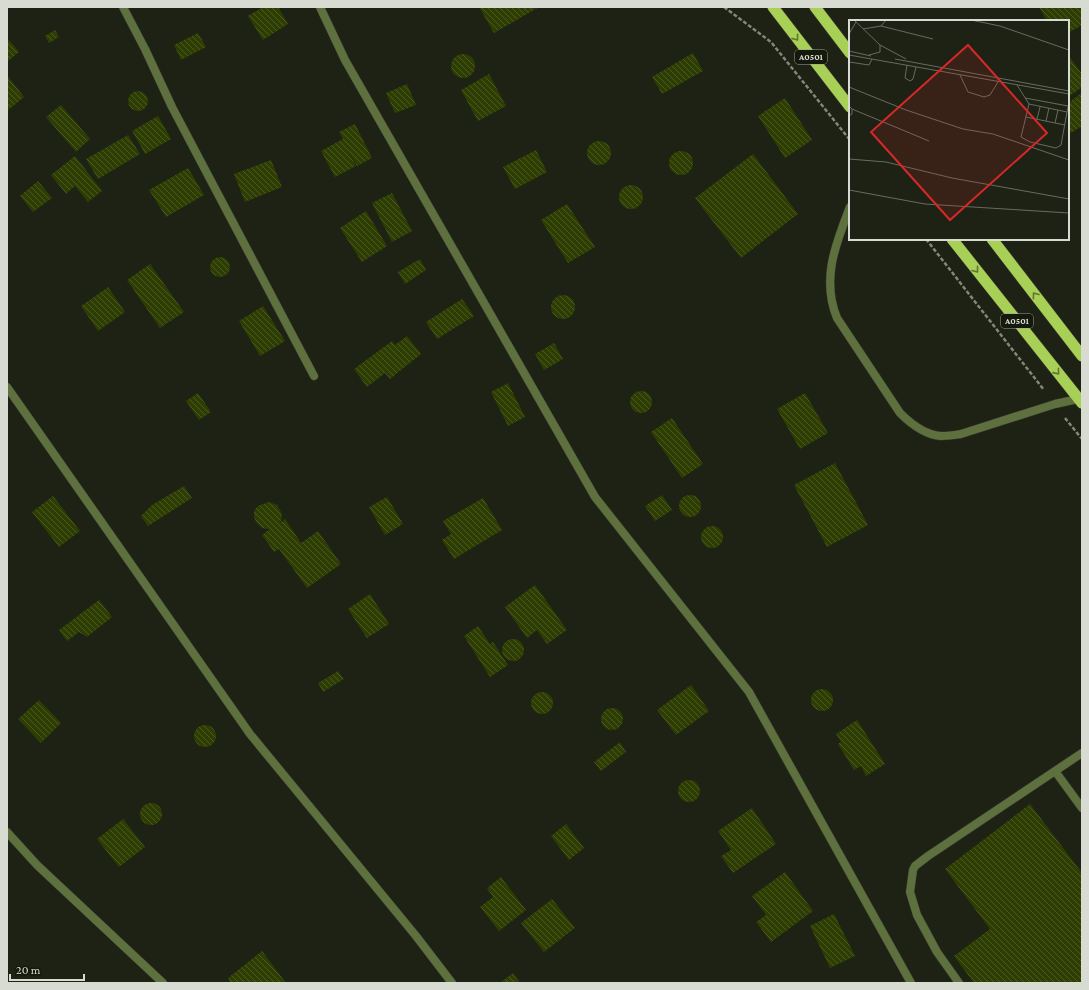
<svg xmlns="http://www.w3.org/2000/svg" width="1089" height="990" font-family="'Crimson Pro',serif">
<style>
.building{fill:url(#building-back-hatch)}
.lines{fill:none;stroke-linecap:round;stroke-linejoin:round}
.service-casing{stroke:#373c2f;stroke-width:9}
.minor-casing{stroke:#373c2f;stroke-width:9}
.trunk-casing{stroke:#373c2f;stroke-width:12}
.path{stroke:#82867b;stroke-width:2.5;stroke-dasharray:4 2;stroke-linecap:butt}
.service{stroke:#5e703e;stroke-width:8}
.minor{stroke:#5e703e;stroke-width:8}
.trunk{stroke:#a9d056;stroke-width:11}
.oneway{stroke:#5e7430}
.labels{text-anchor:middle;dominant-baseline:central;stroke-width:3;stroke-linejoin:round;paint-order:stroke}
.shield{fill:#14190b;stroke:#9ca196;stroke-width:1}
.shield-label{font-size:9px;font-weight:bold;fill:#d7dbd2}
.inset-road{fill:none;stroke:#676c60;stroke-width:1}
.view{fill:#d62828;fill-opacity:0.15;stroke:#d62828;stroke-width:2}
.inset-edge{fill:none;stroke:#d7dbd2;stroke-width:2}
</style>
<defs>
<pattern id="building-back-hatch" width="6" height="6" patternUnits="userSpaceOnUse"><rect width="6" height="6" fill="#2d3e00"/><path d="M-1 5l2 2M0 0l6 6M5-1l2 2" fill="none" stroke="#4b5924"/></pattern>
</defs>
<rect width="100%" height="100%" fill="#1d2214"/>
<path class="building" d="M 263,7 L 278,7 L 288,24 L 263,40 L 248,16 Z
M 479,7 L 539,7 L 494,33 Z
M 1039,7 L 1082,7 L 1082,25 L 1068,33 L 1068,21 L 1047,21 Z
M 55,30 L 59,37 L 49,43 L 45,36 Z
M 198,33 L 206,47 L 181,60 L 174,45 Z
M 9,40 L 19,52 L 7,62 L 7,41 Z
M 693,53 L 703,71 L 662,94 L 652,77 Z
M451 66a12 12 0 1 1 24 0a12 12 0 1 1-24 0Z
M 1068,56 L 1069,56 L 1082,74 L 1082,87 L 1068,97 Z
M 489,74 L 506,106 L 478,121 L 461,90 Z
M 7,75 L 24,97 L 7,111 Z
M 407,84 L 416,105 L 395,113 L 386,93 Z
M128 101a10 10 0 1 1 20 0a10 10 0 1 1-20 0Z
M 1082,93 L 1082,126 L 1071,133 L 1068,129 L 1068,103 Z
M 785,98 L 812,140 L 785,158 L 758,116 Z
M 61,105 L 90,139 L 76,152 L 46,117 Z
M 158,116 L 171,139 L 145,154 L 132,131 Z
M 355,124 L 372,158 L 357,166 L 346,147 L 356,166 L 335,177 L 321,151 L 343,139 L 339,132 Z
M 128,135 L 140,154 L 98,179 L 86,159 Z
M587 153a12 12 0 1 1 24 0a12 12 0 1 1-24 0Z
M 536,150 L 547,172 L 515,189 L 503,167 Z
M669 163a12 12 0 1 1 24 0a12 12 0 1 1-24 0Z
M 753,154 L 798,214 L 741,258 L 695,198 Z
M 75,156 L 102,191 L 88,202 L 75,186 L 66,194 L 51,175 Z
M 271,160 L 282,187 L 245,202 L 234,174 Z
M 188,168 L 204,195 L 166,217 L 149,190 Z
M 38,181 L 52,198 L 33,212 L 20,196 Z
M619 197a12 12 0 1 1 24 0a12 12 0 1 1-24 0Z
M 392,193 L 412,231 L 392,242 L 372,203 Z
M 567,204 L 595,247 L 568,263 L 541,220 Z
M 366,211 L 387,246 L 362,262 L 340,228 Z
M210 267a10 10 0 1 1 20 0a10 10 0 1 1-20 0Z
M 420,259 L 426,270 L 405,284 L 398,272 Z
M 150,264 L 184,312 L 160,328 L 127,280 Z
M 108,287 L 125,312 L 98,331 L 81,306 Z
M551 307a12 12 0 1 1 24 0a12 12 0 1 1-24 0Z
M 462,299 L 474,316 L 437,339 L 426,322 Z
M 263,306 L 285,341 L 260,356 L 239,321 Z
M 407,336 L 421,354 L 390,379 L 385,373 L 367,387 L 354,369 L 392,341 L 395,345 Z
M 554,343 L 563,359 L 544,370 L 535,354 Z
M 508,383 L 525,417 L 508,426 L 491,392 Z
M630 402a11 11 0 1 1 22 0a11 11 0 1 1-22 0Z
M 198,393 L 211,412 L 199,420 L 186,401 Z
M 805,393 L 828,433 L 800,449 L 777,409 Z
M 672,418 L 703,464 L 682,478 L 651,432 Z
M 835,463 L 868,525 L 827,547 L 794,485 Z
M 184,486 L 192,498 L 148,526 L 141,516 L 152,505 Z
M 662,495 L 672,510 L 655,521 L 645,506 Z
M679 506a11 11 0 1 1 22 0a11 11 0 1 1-22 0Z
M 53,496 L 80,531 L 59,547 L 32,512 Z
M 387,497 L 403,524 L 385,535 L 369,507 Z
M 483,498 L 502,530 L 454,559 L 442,540 L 451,534 L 443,521 Z
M 269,502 L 277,505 L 281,512 L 282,517 L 280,523 L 285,519 L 301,543 L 318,531 L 341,564 L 307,588 L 279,549 L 274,552 L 262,535 L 270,529 L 267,529 L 262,528 L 256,522 L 254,517 L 254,512 L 256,508 L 260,505 Z
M701 537a11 11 0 1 1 22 0a11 11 0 1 1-22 0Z
M 535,585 L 567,630 L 547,644 L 537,630 L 527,638 L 505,607 Z
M 370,594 L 389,624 L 367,638 L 348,609 Z
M 99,600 L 112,617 L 87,637 L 79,632 L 67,641 L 59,630 Z
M 478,626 L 490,644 L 493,642 L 508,665 L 490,677 L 464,636 Z
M502 650a11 11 0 1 1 22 0a11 11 0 1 1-22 0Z
M 338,671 L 344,679 L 323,692 L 318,683 Z
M 691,685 L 709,711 L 676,735 L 657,710 Z
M811 700a11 11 0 1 1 22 0a11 11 0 1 1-22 0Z
M531 703a11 11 0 1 1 22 0a11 11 0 1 1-22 0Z
M 39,700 L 61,723 L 41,743 L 18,719 Z
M601 719a11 11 0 1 1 22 0a11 11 0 1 1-22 0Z
M 857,720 L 885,764 L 866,776 L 861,766 L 854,770 L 838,744 L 841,742 L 836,734 Z
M194 736a11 11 0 1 1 22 0a11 11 0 1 1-22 0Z
M 620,742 L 626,752 L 601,771 L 594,762 Z
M678 791a11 11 0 1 1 22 0a11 11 0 1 1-22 0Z
M140 814a11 11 0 1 1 22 0a11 11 0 1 1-22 0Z
M 1030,804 L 1082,873 L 1082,983 L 974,983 L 954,956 L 990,929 L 945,869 Z
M 752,808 L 776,844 L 733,873 L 721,856 L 731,850 L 718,831 Z
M 123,819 L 145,847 L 119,867 L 97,839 Z
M 566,824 L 584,848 L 569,860 L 551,836 Z
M 785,872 L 813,911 L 771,942 L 756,922 L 766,915 L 752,896 Z
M 501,877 L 526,910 L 499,931 L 480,907 L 493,897 L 487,888 Z
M 552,899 L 575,928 L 544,952 L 521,923 Z
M 834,914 L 855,956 L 830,968 L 810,926 Z
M 262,951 L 286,983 L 231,983 L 228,978 Z
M 513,973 L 520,983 L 500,983 Z"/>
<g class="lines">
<g class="service-casing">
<path id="service" d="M 1055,771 L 1082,808
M 959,983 L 937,952 L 917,915 L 910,892 L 913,870 L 915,866 L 928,856 L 1082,753"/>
</g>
<g class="minor-casing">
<path id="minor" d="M 123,7 L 145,49 L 172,107 L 314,376
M 320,7 L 345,60 L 595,497 L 749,692 L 911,983
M 850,207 C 836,243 821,279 837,318 L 900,413 C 911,424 925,435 941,436 C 948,436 954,435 961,434 L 1055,404 L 1078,399
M 7,387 L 250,734 L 416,936 L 452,983
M 7,832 L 37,865 L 163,983"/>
</g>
<g class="trunk-casing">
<path id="trunk" d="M 773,7 L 850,107
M 815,7 L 850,53
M 952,239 L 1082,403
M 992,239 L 1082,356"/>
</g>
<path class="path" d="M 724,7 L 771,42 L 850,140
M 926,239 L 1044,390
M 1065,418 L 1082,439"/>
<use href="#service" class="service"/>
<use href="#minor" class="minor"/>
<use href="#trunk" class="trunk"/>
</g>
<defs><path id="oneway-chevron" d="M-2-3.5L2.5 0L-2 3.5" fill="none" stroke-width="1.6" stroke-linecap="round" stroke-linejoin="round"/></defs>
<g class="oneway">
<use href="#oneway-chevron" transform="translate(796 38) rotate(52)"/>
<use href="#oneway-chevron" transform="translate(976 270) rotate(52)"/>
<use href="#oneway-chevron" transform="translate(1035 295) rotate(-127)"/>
<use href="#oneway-chevron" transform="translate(1057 372) rotate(51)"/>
</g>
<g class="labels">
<g class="shield">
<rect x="795" y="50" width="32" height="14" rx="3"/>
<rect x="1001" y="314" width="32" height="14" rx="3"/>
</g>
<g class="shield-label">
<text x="811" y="57">A0501</text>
<text x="1017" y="321">A0501</text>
</g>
</g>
<g transform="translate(849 20)">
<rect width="220" height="220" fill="#1d2214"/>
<path class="inset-road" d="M 5,0 L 31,25 L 57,39M 37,0 L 32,6 L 84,19M 122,0 L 151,6 L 220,30M 14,9 L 32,6M 0,14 L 7,2M 0,31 L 22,36M 0,35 L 220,74M 20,35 L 31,32 L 31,25M 46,39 L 220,71M 0,42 L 20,45 L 23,39M 58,45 L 56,58 L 61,61 L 64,59 L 67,47M 111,55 L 119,72 L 135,77 L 141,75 L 149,62M 168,65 L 180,84 L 218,92 L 220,83M 0,67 L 57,90 L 114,109 L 144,114 L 220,140M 176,78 L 219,86M 180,84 L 172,117 L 181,122 L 207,128 L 212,125 L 218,92M 0,86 L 3,89 L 3,94 L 0,96M 3,89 L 80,121M 177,97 L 216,105M 188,99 L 191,87M 197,101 L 200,88M 206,103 L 209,90M 0,139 L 37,142 L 103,158 L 220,179M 0,170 L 76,184 L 220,193"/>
<path class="view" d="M 119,25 L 198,113 L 101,200 L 22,112 Z"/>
<rect width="220" height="220" class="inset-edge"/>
</g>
<rect width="1089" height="990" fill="none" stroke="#d7dbd2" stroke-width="16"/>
<path d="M10 974v6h74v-6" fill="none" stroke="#d7dbd2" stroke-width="2"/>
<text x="16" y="974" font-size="12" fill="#d7dbd2" stroke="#14190b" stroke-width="3" paint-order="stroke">20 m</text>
</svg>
